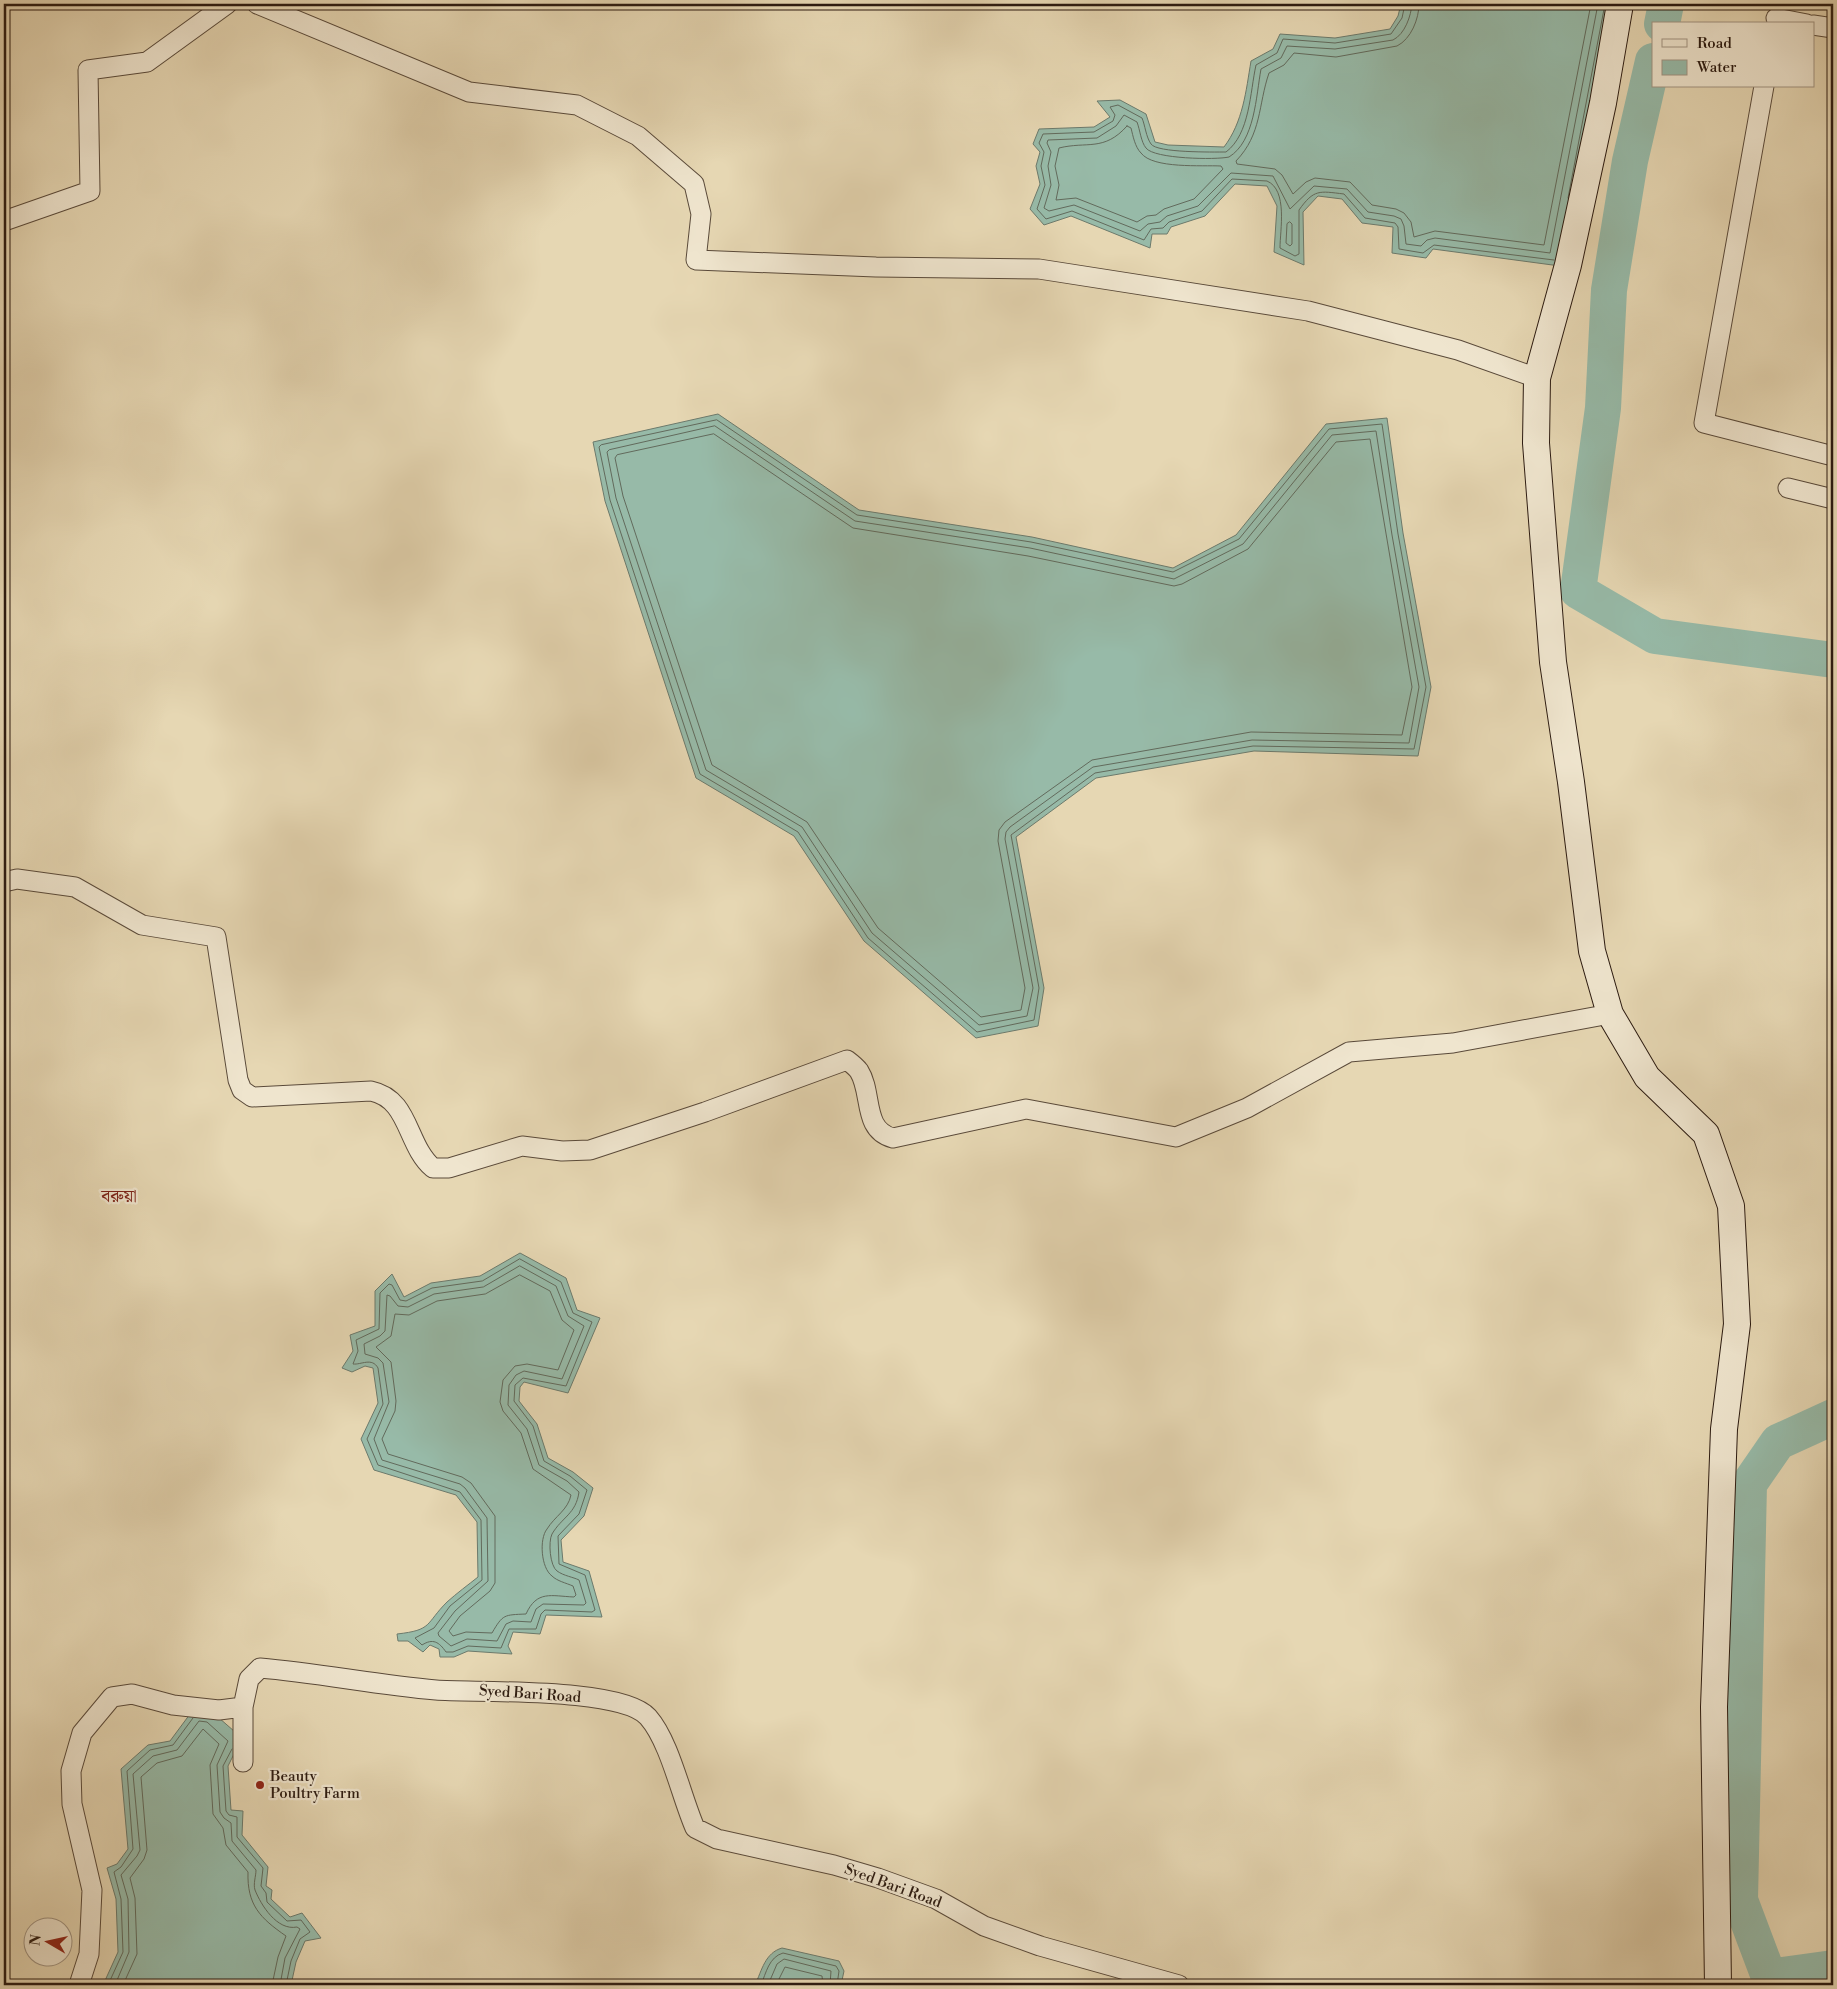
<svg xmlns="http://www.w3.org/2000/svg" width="1837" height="1989" font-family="'Libre Bodoni','Noto Serif Bengali',serif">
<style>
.water{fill:#97baa8;stroke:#6c7a6c}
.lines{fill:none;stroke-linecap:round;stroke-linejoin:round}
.shore{stroke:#626a5c;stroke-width:1}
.river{stroke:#97baa8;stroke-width:36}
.street-casing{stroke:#5a4a3a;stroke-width:21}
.secondary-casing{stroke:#2c1b11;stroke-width:28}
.street{stroke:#efe5ce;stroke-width:19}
.secondary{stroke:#efe5ce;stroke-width:26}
.poi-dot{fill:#8f2418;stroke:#efe5ce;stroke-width:2}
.labels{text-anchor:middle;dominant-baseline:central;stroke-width:4.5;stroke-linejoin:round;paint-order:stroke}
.street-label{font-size:15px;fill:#2c1b11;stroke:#efe5ce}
.poi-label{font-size:15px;fill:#2c1b11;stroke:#efe5ce;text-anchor:start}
.quarter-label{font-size:18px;fill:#7a1f14;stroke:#efe5ce}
</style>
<rect width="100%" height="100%" fill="#e6d7b3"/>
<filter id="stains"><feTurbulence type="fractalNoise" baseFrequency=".004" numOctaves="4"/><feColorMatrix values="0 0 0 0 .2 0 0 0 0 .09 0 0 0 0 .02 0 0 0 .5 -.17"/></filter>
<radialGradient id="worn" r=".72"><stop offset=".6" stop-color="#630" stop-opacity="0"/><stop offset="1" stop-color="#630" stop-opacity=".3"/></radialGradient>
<path class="water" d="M 1401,4 L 1610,4 L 1560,266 L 1433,249 L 1426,258 L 1392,253 L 1393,227 L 1362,223 L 1342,199 L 1318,196 L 1303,212 L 1304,265 L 1274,252 L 1277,206 L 1267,186 L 1235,184 L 1205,216 L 1171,227 L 1167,234 L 1152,234 L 1150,248 L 1071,216 L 1044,225 L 1030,209 L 1040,184 L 1036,166 L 1040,152 L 1033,144 L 1039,129 L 1094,127 L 1110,117 L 1097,101 L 1120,100 L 1146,114 L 1155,142 L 1168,145 L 1224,147 C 1243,122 1246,91 1251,61 L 1273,49 L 1280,34 L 1335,38 L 1390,29 L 1398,16 Z
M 718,414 L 859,510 L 1032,537 L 1173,568 L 1236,535 L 1326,424 L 1387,418 L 1403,533 L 1431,687 L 1418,756 L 1254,751 L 1096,778 L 1016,837 L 1044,988 L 1038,1026 L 976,1038 L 864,941 L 794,836 L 696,778 L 605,501 L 593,442 Z
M 520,1253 L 566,1278 L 577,1310 L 600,1318 L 568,1393 L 524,1382 L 520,1387 L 519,1401 L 537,1424 L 548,1458 L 573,1472 L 593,1488 L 584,1516 L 561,1540 L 563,1562 L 589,1571 L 602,1617 L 546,1615 L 540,1634 L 513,1632 L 508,1646 L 512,1654 L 468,1651 L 454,1657 L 440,1657 L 439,1649 L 430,1645 L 423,1652 L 408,1641 L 398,1641 L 397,1634 C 433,1630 425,1624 447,1602 C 457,1593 468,1585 478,1577 L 477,1522 L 456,1495 L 374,1470 L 361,1439 L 378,1403 L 373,1368 L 365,1366 L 352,1372 L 342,1368 L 353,1351 L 350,1335 L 375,1326 L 375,1291 L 392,1274 L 404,1297 L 431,1283 L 480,1276 Z
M 193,1710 L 211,1711 L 242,1738 L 228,1766 L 231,1810 L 243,1811 L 242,1835 L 268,1867 L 266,1886 L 272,1890 L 271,1899 L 290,1917 L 302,1913 L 321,1938 L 305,1941 L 296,1962 L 291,1985 L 103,1985 L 118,1952 L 116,1899 L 107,1868 L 117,1864 L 128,1849 L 121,1769 L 148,1745 L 170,1741 Z
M 782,1948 L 839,1961 L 844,1971 L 841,1985 L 755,1985 C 762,1970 765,1953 782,1948 Z"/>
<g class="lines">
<path class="shore" d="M 1405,4 L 1402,18 L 1391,34 L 1335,43 L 1283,39 L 1277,53 L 1256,65 C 1250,92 1250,134 1226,152 C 1213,152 1157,153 1151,144 C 1146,137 1145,125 1142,118 L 1118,105 L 1110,107 L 1115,115 L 1113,121 L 1094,132 L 1043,134 L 1039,143 L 1044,152 L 1041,166 L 1045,185 L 1037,209 L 1046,219 L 1072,211 L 1144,240 L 1151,229 L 1163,228 L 1169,222 L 1202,211 L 1232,179 L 1267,181 C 1288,190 1280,230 1280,248 L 1295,256 L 1299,254 L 1299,210 C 1314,189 1319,191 1344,194 L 1365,218 L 1395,223 L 1398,227 L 1399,249 L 1423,253 L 1434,245 L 1554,260
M 1412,4 C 1411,16 1405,34 1393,40 L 1335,49 L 1287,46 L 1281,58 L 1261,69 C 1256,96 1255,141 1229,157 C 1216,160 1154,159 1146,148 C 1141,142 1140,130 1137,122 L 1124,115 L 1116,126 L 1097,138 L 1048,140 L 1047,143 L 1051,152 L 1048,166 L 1051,185 L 1044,208 L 1049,211 L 1074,205 L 1140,231 L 1148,224 L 1160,222 L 1167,216 L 1198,206 L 1231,173 L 1273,176 L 1290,209 L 1314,186 L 1347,189 L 1368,212 L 1394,216 L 1401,219 L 1404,226 L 1406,244 L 1421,246 L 1427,240 L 1435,238 L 1550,253 L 1598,4
M 1419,4 C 1419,19 1411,39 1397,46 L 1336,57 L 1294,53 L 1284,65 L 1269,73 C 1258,105 1262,134 1236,161 L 1237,164 L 1275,169 L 1282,175 L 1293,194 L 1306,182 L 1315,178 L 1350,182 L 1372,205 L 1396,209 L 1404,213 L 1411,222 L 1414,237 L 1435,231 L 1544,245 L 1591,4
M 1127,126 L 1131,128 C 1133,136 1135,147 1141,153 C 1153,169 1202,165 1221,166 L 1223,169 L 1194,199 L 1164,209 L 1156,215 L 1147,216 L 1137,222 L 1076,198 L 1056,200 L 1059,185 L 1055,166 L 1059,148 C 1087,141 1104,152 1127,126 Z
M 1568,198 L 1605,4
M 1290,222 L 1292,224 L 1292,244 L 1290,246 L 1286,243 L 1287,224 Z
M 717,420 L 857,515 L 1031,542 L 1173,572 L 1239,539 L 1329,429 L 1382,424 L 1398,534 L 1426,687 L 1414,749 L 1253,746 L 1095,773 L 1011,835 L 1039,988 L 1034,1020 L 977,1032 L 868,938 L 798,832 L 700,774 L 610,500 L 599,447 L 601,445 Z
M 715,426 L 855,521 L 1030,548 L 1174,579 L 1243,544 L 1332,435 L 1376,431 L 1392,535 L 1419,687 L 1409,743 L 1252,740 L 1093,767 L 1010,827 L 1006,832 L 1005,839 L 1033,988 L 1027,1016 L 979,1025 L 872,933 L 802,827 L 706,770 L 616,498 L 607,452 L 609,450 Z
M 714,434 L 853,528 L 1028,556 L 1174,586 L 1182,584 L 1248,549 L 1336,442 L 1370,439 L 1412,687 L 1402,735 L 1251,732 L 1092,760 L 1005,822 L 999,830 L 998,841 L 1025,988 L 1021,1010 L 981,1017 L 878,928 L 807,822 L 712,765 L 623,496 L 615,458 L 617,455 Z
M 520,1259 L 561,1282 L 573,1313 L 592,1322 L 566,1386 L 523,1378 L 515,1385 L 514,1401 L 533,1426 L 544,1461 L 570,1476 L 587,1490 L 579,1514 L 558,1536 L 559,1564 L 585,1575 L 595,1610 L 592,1612 L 545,1610 L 541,1614 L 536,1629 L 509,1629 L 501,1648 L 468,1646 L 453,1652 L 446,1652 C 439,1642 433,1638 422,1645 L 415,1638 L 434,1628 L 450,1606 L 482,1580 L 481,1520 L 460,1492 L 378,1465 L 367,1439 L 383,1404 L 378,1368 C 372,1357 361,1365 353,1364 L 358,1351 L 356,1340 L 379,1329 L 380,1293 L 389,1284 L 392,1285 L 400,1300 L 406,1301 L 432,1288 L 482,1281 Z
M 520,1266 L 556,1286 L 568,1316 L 584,1326 L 562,1379 L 524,1371 L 516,1375 L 509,1385 L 508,1405 L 527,1429 L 539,1465 L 567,1481 L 579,1492 C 576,1514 562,1517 552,1534 C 548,1542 550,1566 557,1571 C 564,1576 573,1577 579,1580 L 586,1603 L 584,1605 L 543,1604 L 536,1609 L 531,1622 L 513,1621 L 506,1624 L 497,1641 L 467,1639 L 451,1646 L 439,1636 L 438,1633 L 455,1611 L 488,1581 L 487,1518 L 465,1488 L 460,1484 L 382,1460 L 374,1439 L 389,1402 L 383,1363 L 378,1358 L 365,1354 L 364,1344 L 380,1336 L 385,1331 L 387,1295 L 390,1296 L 398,1306 L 408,1307 L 434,1294 L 483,1287 Z
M 520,1275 L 550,1291 L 562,1320 L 574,1330 L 558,1370 L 527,1364 L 515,1366 L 503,1380 L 500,1402 L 503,1411 L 521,1433 L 533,1469 L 571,1495 C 568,1510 555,1516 547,1529 C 539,1539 541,1568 552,1576 C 557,1581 566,1583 573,1586 L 576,1595 L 574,1597 C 551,1596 537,1590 526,1614 C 504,1615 503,1614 492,1633 L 466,1632 L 453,1636 L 449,1631 L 460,1616 L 490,1591 L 495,1583 L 495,1516 L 471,1483 L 462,1477 L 388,1454 L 382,1439 L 395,1411 L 396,1401 L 391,1362 L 376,1347 L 391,1336 L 395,1314 L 409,1315 L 437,1301 L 485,1294 Z
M 232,1749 L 223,1766 L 226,1811 L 229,1815 L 237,1817 L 237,1837 L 263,1868 L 261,1886 L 266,1893 L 267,1902 L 287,1921 L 301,1920 L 310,1932 L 300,1939 L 291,1961 L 286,1985
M 108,1985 L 123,1952 L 121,1899 L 114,1872 L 121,1867 L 133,1849 L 127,1771 L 150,1750 L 173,1745 L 193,1718
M 115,1985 L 129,1952 L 128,1899 L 121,1875 L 137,1856 L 140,1850 L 133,1774 L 153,1756 L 177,1750 L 199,1721 L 207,1722 L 228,1741 L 217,1765 L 220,1812 L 224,1818 L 231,1823 L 232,1841 L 256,1870 C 256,1876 253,1884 255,1890 C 261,1905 277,1931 297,1927 L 300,1929 L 285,1958 L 280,1985
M 123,1985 L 137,1954 L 135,1898 L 130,1878 L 144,1859 L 147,1850 L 141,1777 L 157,1763 L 182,1756 L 203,1729 L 219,1744 L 210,1765 L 213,1814 L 223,1828 L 226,1845 L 248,1872 C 247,1905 260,1918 286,1936 L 278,1957 L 272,1985
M 761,1985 C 766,1973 769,1957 783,1953 L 836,1966 L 839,1971 L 837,1985
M 768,1985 L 777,1964 L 784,1959 L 831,1971 L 830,1985
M 776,1985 L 785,1967 L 822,1976 L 823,1985"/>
<path class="river" d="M 1662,24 L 1666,4
M 1653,61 L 1630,161 L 1609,290 L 1603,408 L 1578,591 L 1655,636 L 1833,660
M 1833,1417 L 1778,1442 L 1749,1484 L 1740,1900 L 1769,1977 L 1833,1968"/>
<g class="street-casing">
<path id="street" d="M 257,4 L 469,92 L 577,105 L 638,136 L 694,184 L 701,214 L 696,260 L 876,267 L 1039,269 L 1308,311 L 1458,350 L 1537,378
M 1776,18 L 1807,24
M 1813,25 L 1833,28
M 1764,86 L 1704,423 L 1833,456
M 4,221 L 90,191 L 88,70 L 147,62 L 227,4
M 1788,488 L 1833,499
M 4,882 L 17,879 L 75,887 L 142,925 L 216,937 L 238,1080 L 242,1090 L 252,1097 L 371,1091 C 410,1099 406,1145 433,1168 L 449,1168 L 522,1146 L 562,1151 L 590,1150 L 705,1112 L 847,1060 C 851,1063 856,1067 859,1071 C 873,1093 862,1130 893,1138 L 1026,1109 L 1176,1137 L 1247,1108 L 1349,1052 L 1453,1043 L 1610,1014
M 243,1707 L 243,1762
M 79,1985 L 89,1954 L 92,1890 L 72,1804 L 71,1771 L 82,1733 L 112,1697 L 132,1694 L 173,1705 L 219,1710 L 243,1707 L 249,1679 L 260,1668 C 319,1673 377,1685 436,1690 C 478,1693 621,1687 648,1717 C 670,1742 681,1796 695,1828 L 717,1839 L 834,1865 L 878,1878 L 936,1899 L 984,1926 L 1040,1946 L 1179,1985"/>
</g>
<g class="secondary-casing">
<path id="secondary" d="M 1620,4 L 1603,103 L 1568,265 L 1537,378 L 1536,443 L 1553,662 L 1571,782 L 1592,951 L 1610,1014 L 1647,1077 L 1706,1134 L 1731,1206 L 1737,1324 L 1724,1429 L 1714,1707 L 1718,1985"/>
</g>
<use href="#street" class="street"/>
<use href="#secondary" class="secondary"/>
</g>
<circle class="poi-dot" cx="260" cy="1785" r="5"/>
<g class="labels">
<g class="street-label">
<text transform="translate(530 1694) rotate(4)">Syed Bari Road</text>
<text transform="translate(893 1886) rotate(20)">Syed Bari Road</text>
</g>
<g class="poi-label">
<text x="270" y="1776">Beauty<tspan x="270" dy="17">Poultry Farm</tspan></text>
</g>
<g class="quarter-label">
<text x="119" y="1196">বরুয়া</text>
</g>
</g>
<rect width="1837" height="1989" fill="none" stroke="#e6d7b3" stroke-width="20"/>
<rect x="5" y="5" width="1827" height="1979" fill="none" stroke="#2c1b11" stroke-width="2.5"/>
<rect x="10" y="10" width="1817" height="1969" fill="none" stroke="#2c1b11"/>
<rect x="1652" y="22" width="162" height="65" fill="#efe5ce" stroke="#a19482"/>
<rect x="1662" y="39" width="25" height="8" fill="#efe5ce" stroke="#a19482"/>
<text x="1697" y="48" font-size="15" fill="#2c1b11">Road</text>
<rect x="1662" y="60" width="25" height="15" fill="#97baa8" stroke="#a19482"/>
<text x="1697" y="72" font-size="15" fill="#2c1b11">Water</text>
<g transform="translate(48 1942) rotate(279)"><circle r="24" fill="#efe5ce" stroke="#a19482"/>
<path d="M0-4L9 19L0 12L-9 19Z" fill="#8f2418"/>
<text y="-8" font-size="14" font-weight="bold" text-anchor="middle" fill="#2c1b11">N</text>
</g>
<rect width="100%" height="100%" filter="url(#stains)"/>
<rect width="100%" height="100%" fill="url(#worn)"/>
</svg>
